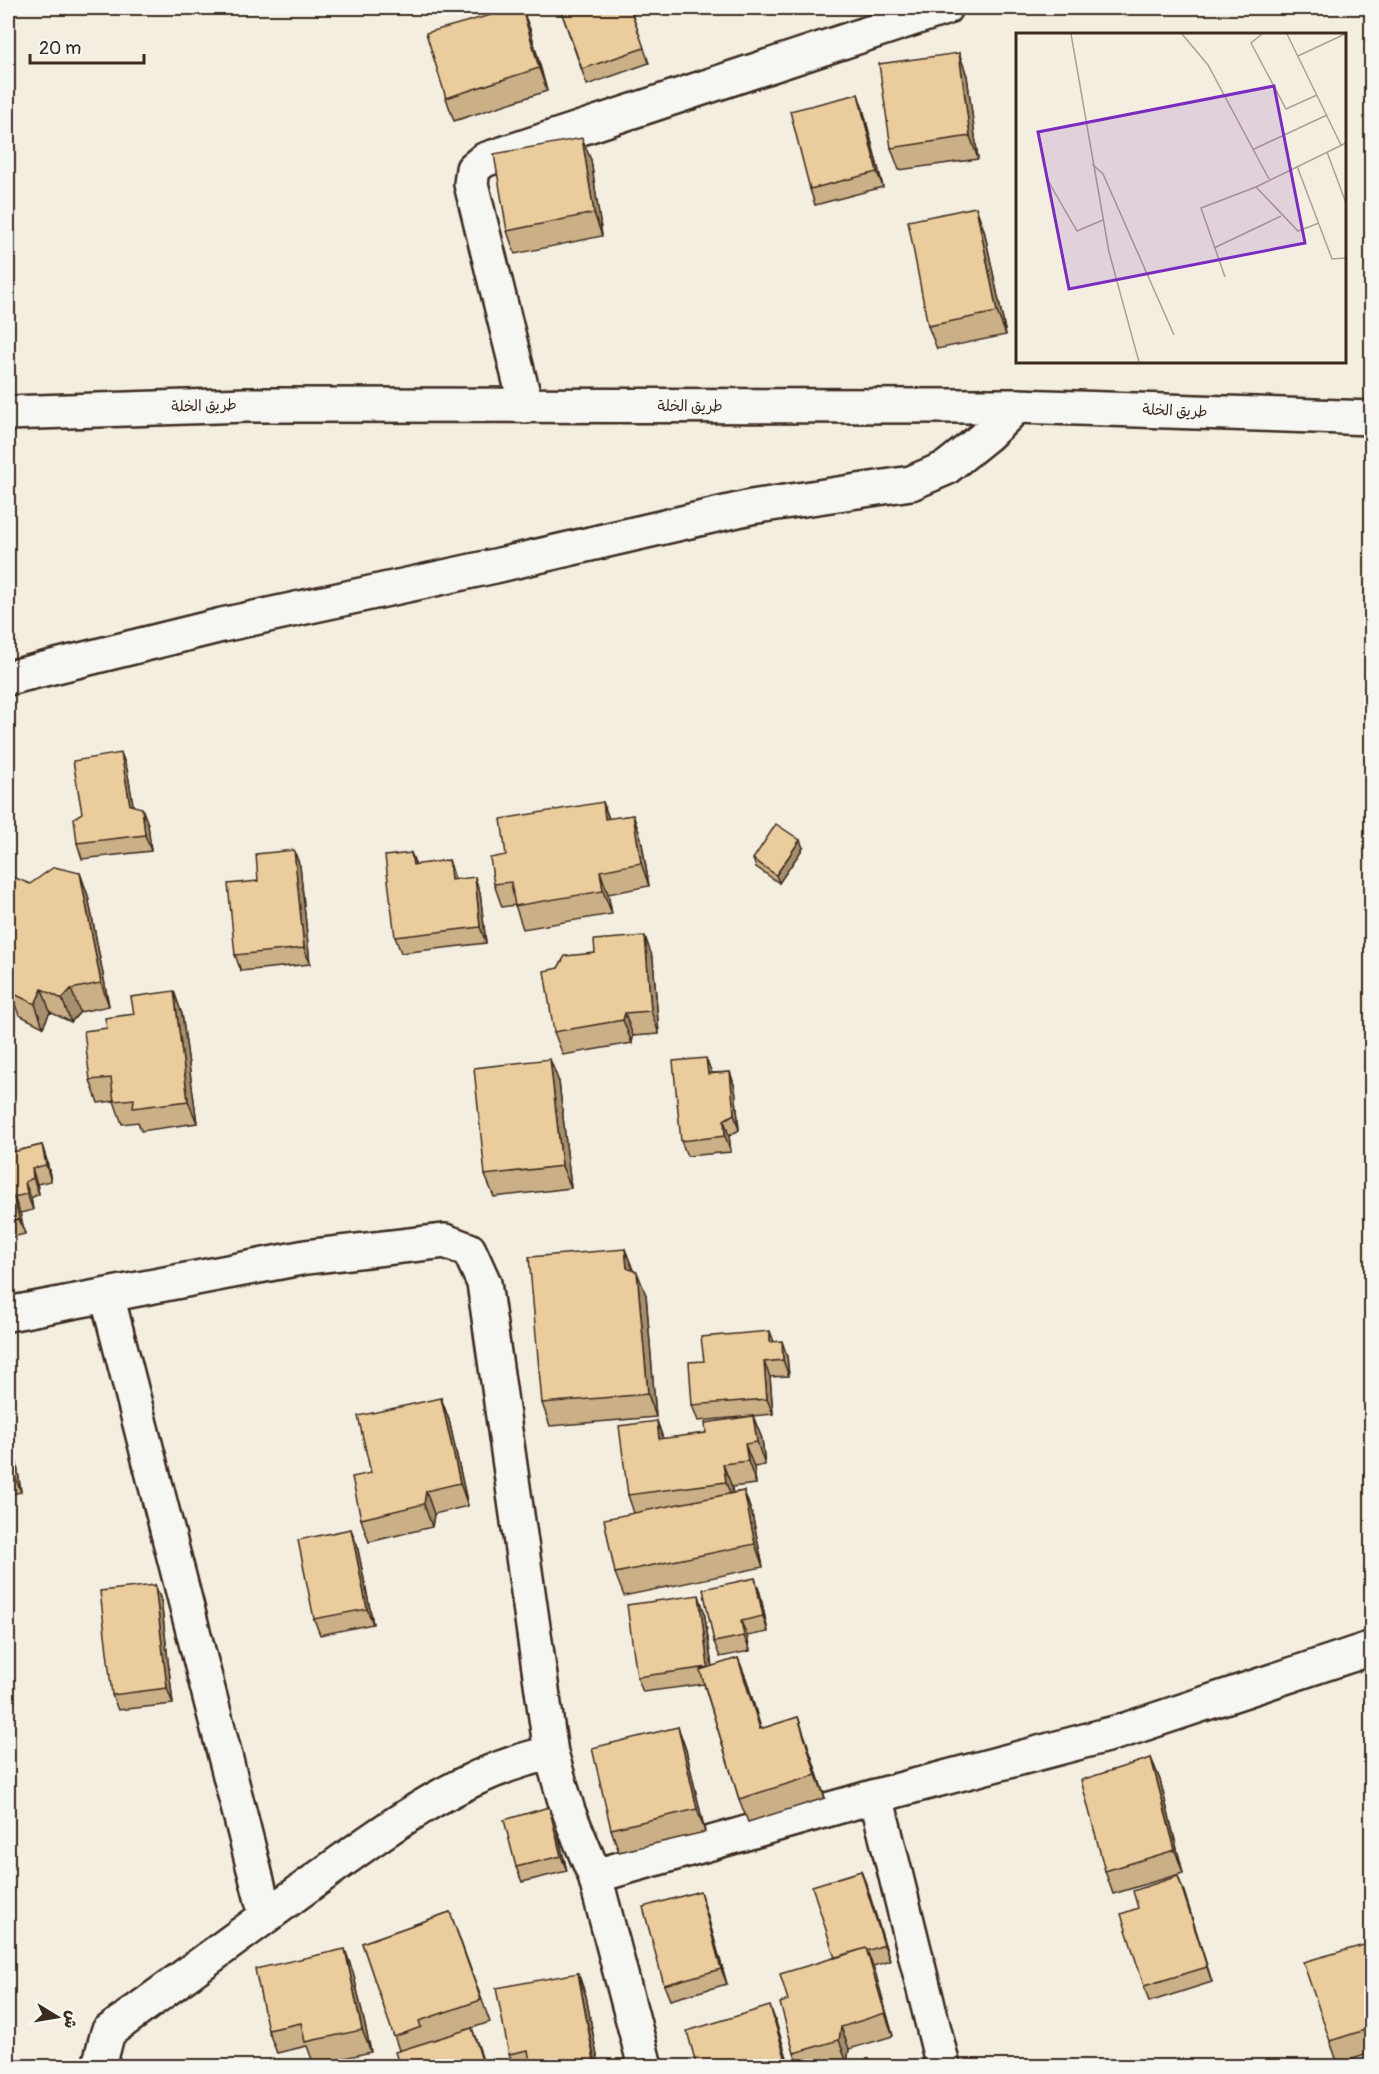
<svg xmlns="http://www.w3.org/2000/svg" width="1379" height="2074" font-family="Pangolin,'Playpen Sans Arabic',sans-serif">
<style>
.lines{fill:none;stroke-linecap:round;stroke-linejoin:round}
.minor-casing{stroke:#3b2a1e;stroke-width:38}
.tertiary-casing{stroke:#3b2a1e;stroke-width:38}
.minor{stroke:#f6f6f2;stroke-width:33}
.tertiary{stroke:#f6f6f2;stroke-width:33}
.wall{fill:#caaf87;stroke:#3b2a1e;stroke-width:1.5}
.shaded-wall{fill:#a48f6e;stroke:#3b2a1e;stroke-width:1.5}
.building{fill:#ebcc9d;stroke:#3b2a1e;stroke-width:1.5}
.labels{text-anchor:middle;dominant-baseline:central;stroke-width:4.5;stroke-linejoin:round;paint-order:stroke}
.street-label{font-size:15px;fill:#3b2a1e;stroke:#f6f6f2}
.inset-road{fill:none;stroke:#aaa093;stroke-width:1.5}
.view{fill:#7b2cbf;fill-opacity:0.15;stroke:#7b2cbf;stroke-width:3}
.inset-edge{fill:none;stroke:#3b2a1e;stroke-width:3}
</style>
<rect width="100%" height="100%" fill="#f4eee1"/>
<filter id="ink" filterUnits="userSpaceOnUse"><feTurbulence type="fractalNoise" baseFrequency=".0167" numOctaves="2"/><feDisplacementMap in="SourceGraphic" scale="12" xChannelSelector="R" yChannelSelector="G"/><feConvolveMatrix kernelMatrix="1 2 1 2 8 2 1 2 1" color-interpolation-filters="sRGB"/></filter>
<g filter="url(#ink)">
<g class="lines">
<g class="minor-casing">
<path id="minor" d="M 526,406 L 471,184 L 473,169 L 484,160 L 945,8
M 8,678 L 222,625 L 495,566 L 751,507 L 911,483 L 946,468 L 987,435 L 1017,406
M 107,1295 L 266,1916
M 8,1314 L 306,1257 L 445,1241 L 469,1250 L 484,1283 L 551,1753
M 876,1796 L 943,2066
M 595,1876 L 876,1796 L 1122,1731 L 1372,1648
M 99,2066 L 108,2032 C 174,1984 240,1935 306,1887 C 381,1833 459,1772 551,1753 L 568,1811 L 595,1876 L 645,2066"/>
</g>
<g class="tertiary-casing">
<path id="tertiary" d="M 8,413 L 246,405 L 1017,406 L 1372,418"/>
</g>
<use href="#minor" class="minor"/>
<use href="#tertiary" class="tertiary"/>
</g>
<path class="wall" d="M 560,8 L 630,8 L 649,63 L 587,85 Z
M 530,29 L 547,91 L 454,121 L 446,98 Z
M 959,53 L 967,76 L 978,159 L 899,170 L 891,148 Z
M 863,109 L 883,187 L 815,205 L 810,189 Z
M 591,160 L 602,236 L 515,254 L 507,231 Z
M 984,230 L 1006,335 L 937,349 L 928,326 Z
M 121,753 L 127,769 L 133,806 L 148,824 L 151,851 L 82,859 L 77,843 L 82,813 Z
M 603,802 L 609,819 L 633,815 L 641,838 L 649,886 L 608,894 L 612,914 L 523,929 L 515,905 L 502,907 L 494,884 L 506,855 Z
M 803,848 L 779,883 L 756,867 L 753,859 Z
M 411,853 L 416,865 L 449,860 L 454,876 L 455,880 L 480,893 L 486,943 L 401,953 L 395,937 Z
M 300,866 L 310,964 L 241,971 L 235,955 L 258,881 Z
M 80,873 L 88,896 L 109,1006 L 80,1012 L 71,1022 L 50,1012 L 43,1027 L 19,1015 L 10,992 L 30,884 Z
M 595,953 L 653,959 L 659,1034 L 633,1036 L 632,1043 L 563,1055 L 554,1032 L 558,968 Z
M 182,1014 L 197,1123 L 141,1131 L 138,1122 L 122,1124 L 114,1101 L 98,1103 L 90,1080 L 107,1028 Z
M 730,1072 L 735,1088 L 739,1130 L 729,1136 L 731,1152 L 687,1156 L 681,1141 L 712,1073 Z
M 559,1082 L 571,1188 L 494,1197 L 485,1175 Z
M 42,1145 L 47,1161 L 51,1181 L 37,1184 L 39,1194 L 31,1198 L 33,1210 L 20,1213 L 25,1234 L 8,1238 L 8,1153 Z
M 625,1249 L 633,1271 L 646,1295 L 656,1417 L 550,1426 L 542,1403 Z
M 774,1342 L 787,1356 L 789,1376 L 770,1377 L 773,1414 L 698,1421 L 692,1405 L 704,1361 Z
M 441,1398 L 449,1420 L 468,1506 L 434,1514 L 432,1527 L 369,1542 L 361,1519 L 371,1473 Z
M 753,1416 L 762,1439 L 765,1465 L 754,1467 L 756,1484 L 732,1487 L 732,1493 L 744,1491 L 752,1514 L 763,1567 L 624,1596 L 615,1573 L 634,1513 L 628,1495 L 657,1421 L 663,1439 L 706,1433 Z
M 8,1424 L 13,1439 L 21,1492 L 8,1495 Z
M 357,1545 L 373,1624 L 320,1635 L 314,1619 Z
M 155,1585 L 161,1600 L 173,1704 L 118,1710 L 112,1695 Z
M 760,1593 L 768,1632 L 747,1636 L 750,1651 L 720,1657 L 714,1642 Z
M 704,1611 L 712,1667 L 738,1658 L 747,1681 L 761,1729 L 798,1717 L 806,1740 L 825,1798 L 748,1822 L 739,1799 L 704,1684 L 643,1692 L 637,1677 Z
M 678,1727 L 686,1750 L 705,1832 L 619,1852 L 611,1829 Z
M 1151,1758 L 1160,1780 L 1183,1873 L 1113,1894 L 1105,1871 Z
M 549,1807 L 555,1823 L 567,1871 L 522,1882 L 516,1867 Z
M 861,1871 L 890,1961 L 873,1966 L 893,2036 L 849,2049 L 847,2063 L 836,2067 L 799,2067 L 794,2053 L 788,2000 L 835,1958 Z
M 1184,1892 L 1212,1982 L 1149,2002 L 1144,1986 Z
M 705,1907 L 727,1984 L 670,2000 L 664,1985 Z
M 450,1912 L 490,2022 L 472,2028 L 480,2051 L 399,2050 L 362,1943 Z
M 1371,1943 L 1371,2053 L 1338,2064 L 1330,2041 Z
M 353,1972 L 371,2052 L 314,2065 L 307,2046 L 277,2053 L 268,2030 Z
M 578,1973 L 586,1996 L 599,2067 L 514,2067 L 509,2054 Z"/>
<path class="shaded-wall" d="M 522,8 L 530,29 L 547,91 L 539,68 Z
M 959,53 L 967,76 L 978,159 L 970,136 Z
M 858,94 L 863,109 L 883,187 L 877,172 Z
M 582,138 L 591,160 L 602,236 L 594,213 Z
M 976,207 L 984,230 L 1006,335 L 997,312 Z
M 121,753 L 127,769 L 136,821 L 130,805 Z
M 603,802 L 611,825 L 605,819 Z
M 142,808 L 148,824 L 151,851 L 145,835 Z
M 633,815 L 641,838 L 649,886 L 641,863 Z
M 800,840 L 803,848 L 779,883 L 776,875 Z
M 294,850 L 300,866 L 310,964 L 304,948 Z
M 411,853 L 417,868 L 413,865 Z
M 449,860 L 454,876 L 457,896 L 451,880 Z
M 600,871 L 608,894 L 612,914 L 603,891 Z
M 80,873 L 88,896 L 109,1006 L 101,983 Z
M 475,877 L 480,893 L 486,943 L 480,927 Z
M 645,936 L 653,959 L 659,1034 L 651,1011 Z
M 42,989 L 50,1012 L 43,1027 L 35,1004 Z
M 71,989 L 80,1012 L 71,1022 L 62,999 Z
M 174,991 L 182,1014 L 197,1123 L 188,1101 Z
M 625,1013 L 633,1036 L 632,1043 L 623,1020 Z
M 706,1058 L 712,1073 L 708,1074 Z
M 550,1059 L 559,1082 L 571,1188 L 562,1166 Z
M 730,1072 L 735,1088 L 739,1130 L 734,1114 Z
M 724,1120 L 729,1136 L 731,1152 L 725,1136 Z
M 42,1145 L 47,1161 L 51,1181 L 46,1165 Z
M 32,1168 L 37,1184 L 39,1194 L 33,1178 Z
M 25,1182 L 31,1198 L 33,1210 L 27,1194 Z
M 14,1197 L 20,1213 L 25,1234 L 19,1219 Z
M 625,1249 L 634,1272 L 627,1268 Z
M 637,1272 L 646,1295 L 656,1417 L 648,1394 Z
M 770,1331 L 776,1347 L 770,1342 Z
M 782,1341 L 787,1356 L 789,1376 L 783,1360 Z
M 764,1362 L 770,1377 L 773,1414 L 767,1399 Z
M 441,1398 L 449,1420 L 468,1506 L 460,1483 Z
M 753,1416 L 762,1439 L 765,1465 L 757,1442 Z
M 657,1421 L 665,1444 L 659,1439 Z
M 8,1424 L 13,1439 L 21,1492 L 15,1477 Z
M 745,1444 L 754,1467 L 756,1484 L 748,1461 Z
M 723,1464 L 732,1487 L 734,1505 L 726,1482 Z
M 426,1491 L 434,1514 L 432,1527 L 424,1504 Z
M 744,1491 L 752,1514 L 763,1567 L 755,1544 Z
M 351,1529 L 357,1545 L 373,1624 L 367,1609 Z
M 755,1578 L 760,1593 L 768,1632 L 763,1616 Z
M 155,1585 L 161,1600 L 173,1704 L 167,1688 Z
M 699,1595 L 704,1611 L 714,1682 L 708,1667 Z
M 741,1621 L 747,1636 L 750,1651 L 744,1636 Z
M 738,1658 L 747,1681 L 768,1752 L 760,1729 Z
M 798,1717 L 806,1740 L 825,1798 L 816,1775 Z
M 678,1727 L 686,1750 L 705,1832 L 697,1809 Z
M 1151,1758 L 1160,1780 L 1183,1873 L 1175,1850 Z
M 549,1807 L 555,1823 L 567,1871 L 561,1856 Z
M 861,1871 L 867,1886 L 890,1961 L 884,1945 Z
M 1178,1876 L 1184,1892 L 1212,1982 L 1207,1967 Z
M 700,1891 L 705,1907 L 727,1984 L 721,1969 Z
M 866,1948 L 875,1971 L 893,2036 L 885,2013 Z
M 345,1949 L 353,1972 L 371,2052 L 362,2030 Z
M 578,1973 L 586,1996 L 599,2067 L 596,2067 Z
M 770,2006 L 776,2022 L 790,2067 L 788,2067 Z
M 841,2027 L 849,2049 L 847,2063 L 839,2040 Z
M 472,2028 L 480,2051 L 485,2067 L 484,2067 Z"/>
<path class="building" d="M 516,8 L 522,8 L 539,68 L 446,98 L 426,33 Z
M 560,8 L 630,8 L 644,48 L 582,69 Z
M 959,53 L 970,136 L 891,148 L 879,64 Z
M 858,94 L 877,172 L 810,189 L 790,111 Z
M 582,138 L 594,213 L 507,231 L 494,154 Z
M 976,207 L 997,312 L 928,326 L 908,221 Z
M 121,753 L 130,805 L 142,808 L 145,835 L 77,843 L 74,818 L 82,813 L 73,761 Z
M 603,802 L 605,819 L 633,815 L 641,863 L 600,871 L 603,891 L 515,906 L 511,882 L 494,884 L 490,858 L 506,855 L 501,819 Z
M 776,824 L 800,840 L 776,875 L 753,859 Z
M 294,850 L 304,948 L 235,955 L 228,884 L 258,881 L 256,854 Z
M 411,853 L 413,865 L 449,860 L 451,880 L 475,877 L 480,927 L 395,937 L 385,856 Z
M 54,867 L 80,873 L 101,983 L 71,989 L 62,999 L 42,989 L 35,1004 L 10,992 L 8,981 L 8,892 L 13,877 L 30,884 Z
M 645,936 L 651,1011 L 625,1013 L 623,1020 L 554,1032 L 544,971 L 558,968 L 565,956 L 595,953 L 594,940 Z
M 174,991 L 188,1101 L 133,1108 L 134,1099 L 114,1101 L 111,1078 L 90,1080 L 84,1031 L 107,1028 L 105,1018 L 134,1014 L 131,997 Z
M 706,1058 L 708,1074 L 730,1072 L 734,1114 L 724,1120 L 725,1136 L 681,1141 L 673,1061 Z
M 550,1059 L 562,1166 L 485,1175 L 474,1068 Z
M 42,1145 L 46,1165 L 32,1168 L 33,1178 L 25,1182 L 27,1194 L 14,1197 L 19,1219 L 8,1221 L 8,1153 Z
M 625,1249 L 627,1268 L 637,1272 L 648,1394 L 542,1403 L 529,1257 Z
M 770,1331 L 770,1342 L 782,1341 L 783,1360 L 764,1362 L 767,1399 L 692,1405 L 689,1362 L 704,1361 L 701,1337 Z
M 441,1398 L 460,1483 L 426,1491 L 424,1504 L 361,1519 L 352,1477 L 371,1473 L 358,1416 Z
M 753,1416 L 757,1442 L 745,1444 L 748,1461 L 723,1464 L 726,1482 L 628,1495 L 619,1426 L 657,1421 L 659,1439 L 706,1433 L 705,1423 Z
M 8,1426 L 15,1477 L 8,1478 Z
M 744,1491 L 755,1544 L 615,1573 L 604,1519 Z
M 351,1529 L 367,1609 L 314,1619 L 298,1540 Z
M 755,1578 L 763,1616 L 741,1621 L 744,1636 L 714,1642 L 703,1589 Z
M 155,1585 L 167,1688 L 112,1695 L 100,1591 Z
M 699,1595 L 708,1667 L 637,1677 L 627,1605 Z
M 738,1658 L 760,1729 L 798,1717 L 816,1775 L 739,1799 L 700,1670 Z
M 678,1727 L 697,1809 L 611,1829 L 592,1748 Z
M 1151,1758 L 1175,1850 L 1105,1871 L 1081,1780 Z
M 549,1807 L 561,1856 L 516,1867 L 504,1820 Z
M 861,1871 L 884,1945 L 867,1951 L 866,1948 L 835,1958 L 812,1886 Z
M 1178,1876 L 1207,1967 L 1144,1986 L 1121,1914 L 1138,1908 L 1133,1891 Z
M 700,1891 L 721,1969 L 664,1985 L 643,1907 Z
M 450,1912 L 481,2000 L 419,2021 L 421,2027 L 394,2037 L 362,1943 Z
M 1371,1943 L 1371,2028 L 1330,2041 L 1303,1962 Z
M 866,1948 L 885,2013 L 841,2027 L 839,2040 L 794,2053 L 780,2003 L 788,2000 L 780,1974 Z
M 345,1949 L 362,2030 L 305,2042 L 301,2023 L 268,2030 L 255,1969 Z
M 578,1973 L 595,2066 L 531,2067 L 528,2050 L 509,2054 L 496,1988 Z
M 770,2006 L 788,2067 L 697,2067 L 687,2031 Z
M 472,2028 L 484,2067 L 400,2067 L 395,2052 Z"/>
</g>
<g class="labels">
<g class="street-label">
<text transform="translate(204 406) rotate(-2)">طريق الخلة</text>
<text x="690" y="406">طريق الخلة</text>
<text transform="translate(1175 411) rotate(2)">طريق الخلة</text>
</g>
</g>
<g transform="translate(1016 33)">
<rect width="330" height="330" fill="#f4eee1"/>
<path class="inset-road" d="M 55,1 L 93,219 L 123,329M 166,1 L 192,32 L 253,146M 246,1 L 235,10 L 270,76 L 301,62M 271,1 L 325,112M 282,23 L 329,1M 238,116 L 311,82M 311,119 L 330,170M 76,131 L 87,141 L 158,302M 281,133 L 316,226 L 330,225M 31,146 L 61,198 L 87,187M 303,190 L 282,198 L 240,154 L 330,110M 198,215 L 265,183M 209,244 L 185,175 L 240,154"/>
<path class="view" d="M 258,53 L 289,210 L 53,256 L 22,99 Z"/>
<rect width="330" height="330" class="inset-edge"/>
</g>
<rect width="1379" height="2074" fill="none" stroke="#f6f6f2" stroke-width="30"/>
<rect x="15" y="15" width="1349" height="2044" fill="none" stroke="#3b2a1e" stroke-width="2" filter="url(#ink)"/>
<g transform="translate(57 2017) rotate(101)" stroke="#f6f6f2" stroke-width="4.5" paint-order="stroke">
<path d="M0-4.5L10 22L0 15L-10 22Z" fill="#3b2a1e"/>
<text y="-9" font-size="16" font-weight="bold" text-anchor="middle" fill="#3b2a1e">ش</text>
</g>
<path d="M30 54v9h114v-9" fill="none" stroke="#3b2a1e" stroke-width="3"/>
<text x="39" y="54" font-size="18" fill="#3b2a1e" stroke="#f6f6f2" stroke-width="4.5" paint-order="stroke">20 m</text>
</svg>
